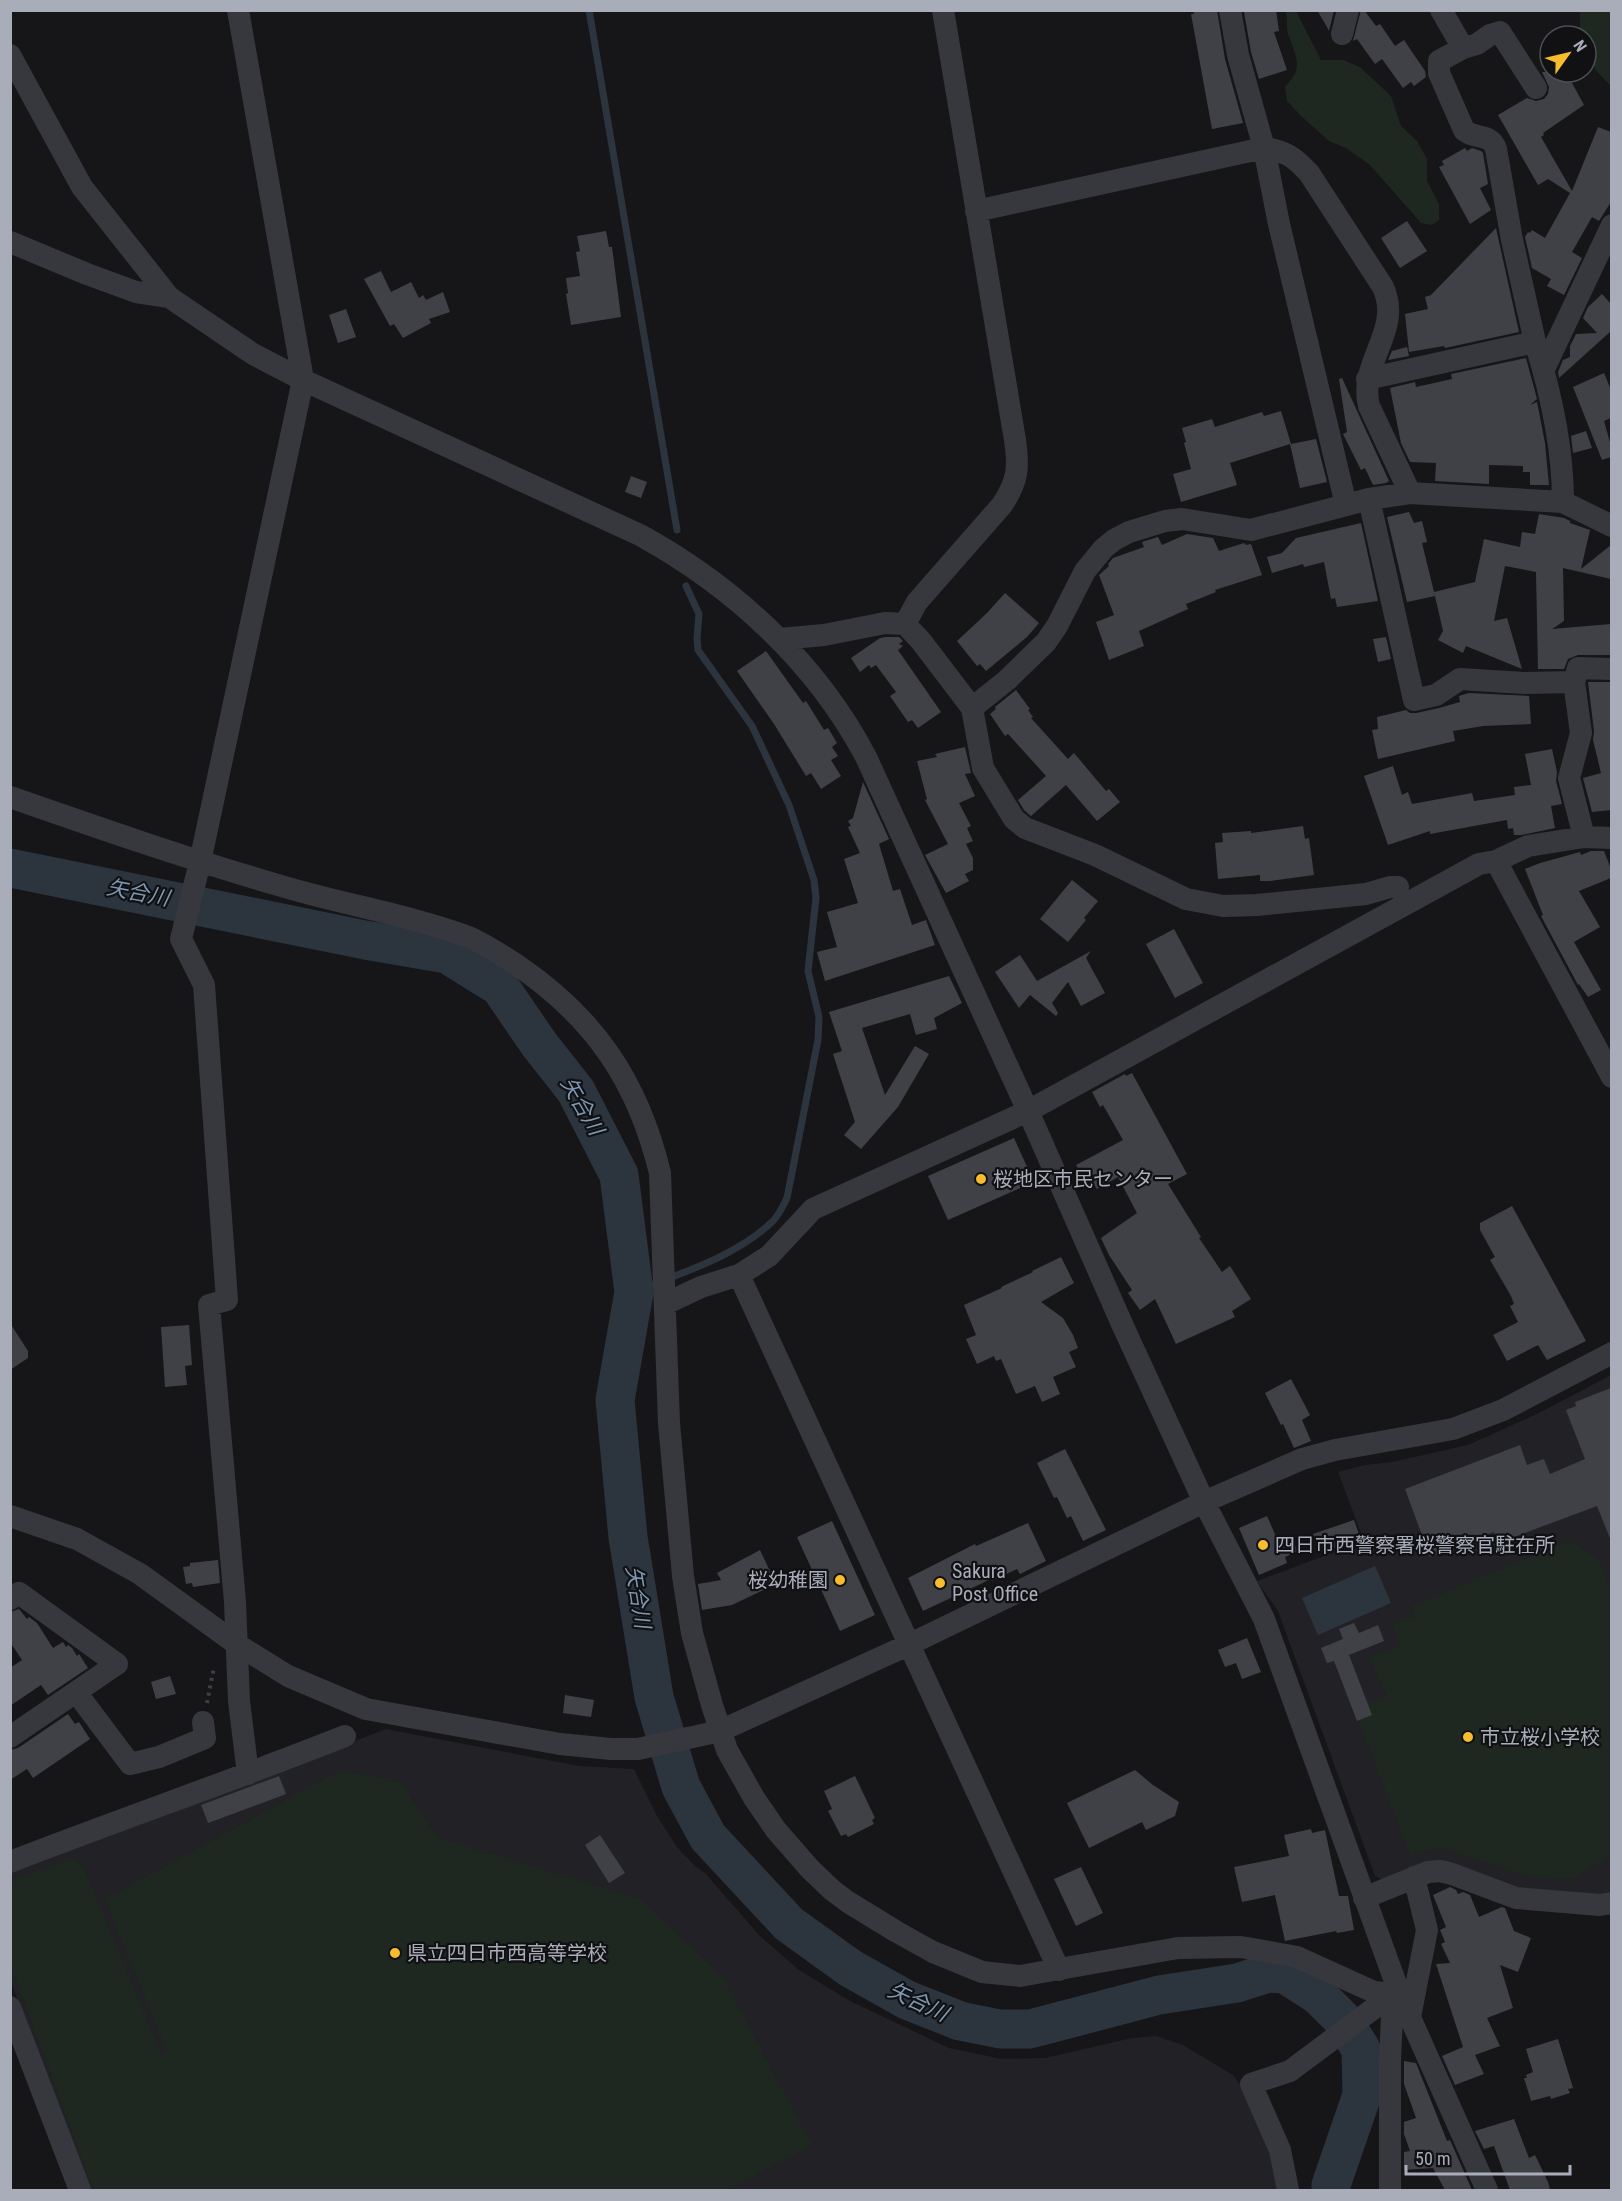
<svg xmlns="http://www.w3.org/2000/svg" width="1622" height="2201" font-family="'Roboto Condensed','Noto Sans JP',sans-serif">
<style>
.built{fill:#222226}
.green{fill:#1e2720}
.water{fill:#2c353d}
.lines{fill:none;stroke-linecap:round;stroke-linejoin:round}
.stream{stroke:#2c353d;stroke-width:7}
.river{stroke:#2c353d;stroke-width:39}
.building{fill:#404146}
.path{stroke:#3d3f45;stroke-width:4;stroke-dasharray:3 4.5;stroke-linecap:butt}
.minor{stroke:#37383e;stroke-width:22}
.poi-dot{fill:#f8bc2f;stroke:#111114;stroke-width:2}
.labels{text-anchor:middle;dominant-baseline:central;stroke-width:4.5;stroke-linejoin:round;paint-order:stroke}
.poi-label{font-size:20px;fill:#a8adb9;stroke:#111114;text-anchor:start}
.water-label{font-size:21px;font-style:italic;fill:#7e99b5;stroke:#111114}
</style>
<rect width="100%" height="100%" fill="#161619"/>
<path class="built" d="M 1611,1375 L 1611,1893 L 1600,1896 L 1517,1888 L 1438,1862 L 1383,1880 L 1375,1876 L 1278,1611 L 1257,1581 L 1364,1541 L 1338,1472 L 1365,1465 L 1392,1462 L 1468,1445 L 1541,1412 Z
M 386,1729 L 579,1766 L 634,1769 L 657,1816 L 677,1847 L 696,1867 L 705,1873 L 759,1935 L 799,1970 L 850,2001 L 949,2048 L 1002,2059 L 1045,2058 L 1132,2038 L 1156,2036 L 1183,2045 L 1233,2075 L 1254,2102 L 1282,2190 L 89,2190 L 11,1982 L 11,1873 Z"/>
<path class="green" d="M 1286,11 L 1296,11 L 1321,60 L 1343,60 L 1360,67 L 1391,96 L 1401,126 L 1417,141 L 1427,159 L 1427,181 L 1439,204 L 1439,220 L 1432,225 L 1421,223 L 1370,165 L 1346,148 L 1329,141 L 1302,117 L 1287,101 L 1285,87 C 1288,83 1294,77 1296,71 C 1300,60 1291,44 1288,34 C 1286,28 1288,19 1286,11 Z
M 1580,11 L 1611,11 L 1611,86 C 1593,67 1586,63 1586,36 L 1580,36 Z
M 1568,1541 L 1598,1558 L 1612,1591 L 1611,1855 L 1573,1879 L 1525,1876 L 1442,1848 L 1410,1855 L 1354,1708 L 1387,1697 L 1369,1658 L 1400,1646 L 1392,1624 L 1415,1616 L 1412,1606 Z
M 341,1770 L 400,1782 L 437,1837 L 641,1899 L 724,1979 L 812,2145 L 728,2190 L 93,2190 L 11,1966 L 11,1882 L 72,1858 L 84,1868 L 161,2054 L 167,2052 L 105,1899 Z"/>
<path class="water" d="M 1375,1566 L 1391,1603 L 1318,1635 L 1302,1598 Z"/>
<g class="lines">
<path class="stream" d="M 589,10 L 677,530
M 634,1292 C 680,1273 736,1257 773,1221 C 779,1215 783,1206 787,1198 L 818,1040 L 819,1017 L 808,971 L 816,898 L 814,880 L 789,805 L 752,726 L 698,650 L 697,638 L 699,614 L 686,586"/>
<path class="river" d="M 10,868 L 365,940 L 447,954 L 500,987 L 539,1044 L 576,1091 L 619,1175 L 634,1292 L 615,1400 L 628,1537 L 654,1697 L 681,1787 L 708,1837 L 789,1924 L 850,1968 L 907,2000 L 960,2021 L 1000,2029 L 1030,2029 L 1159,1995 L 1237,1983 L 1268,1973 L 1285,1974 L 1318,1995 L 1341,2018 L 1361,2049 L 1362,2095 L 1331,2185 L 1331,2190"/>
</g>
<path class="building" d="M 1193,10 L 1217,10 L 1225,59 L 1243,123 L 1212,129 L 1191,14 L 1194,14 Z
M 1255,10 L 1276,10 L 1279,31 L 1274,32 L 1287,70 L 1259,79 L 1251,52 L 1244,12 Z
M 1317,10 L 1334,10 L 1329,31 L 1327,27 Z
M 1361,10 L 1364,10 L 1376,26 L 1380,24 L 1395,46 L 1404,40 L 1425,71 L 1426,77 L 1414,86 L 1411,82 L 1403,88 L 1382,59 L 1375,64 L 1357,39 L 1353,41 Z
M 1542,72 L 1566,72 L 1584,105 L 1543,133 L 1544,135 L 1541,137 L 1572,191 L 1598,127 L 1611,132 L 1611,202 L 1599,221 L 1592,217 L 1572,252 L 1582,258 L 1564,295 L 1547,286 L 1551,279 L 1532,268 L 1525,237 L 1528,232 L 1530,233 L 1532,230 L 1545,238 L 1570,193 L 1548,179 L 1538,185 L 1498,115 L 1527,98 L 1536,101 L 1544,99 L 1548,94 L 1549,87 Z
M 1465,148 L 1467,151 L 1472,148 L 1481,151 L 1483,153 L 1488,184 L 1480,188 L 1491,210 L 1470,224 L 1439,167 L 1444,165 L 1442,161 Z
M 1407,221 L 1427,251 L 1400,268 L 1381,238 Z
M 1496,228 L 1519,332 L 1445,348 L 1444,346 L 1409,352 L 1405,314 L 1428,309 L 1425,297 L 1431,295 Z
M 606,231 L 609,247 L 612,247 L 621,317 L 571,325 L 566,294 L 568,293 L 566,278 L 580,276 L 576,252 L 580,251 L 577,236 Z
M 381,271 L 391,292 L 411,282 L 419,298 L 423,295 L 426,300 L 443,292 L 450,312 L 429,319 L 431,323 L 403,338 L 394,324 L 390,326 L 364,279 Z
M 1602,294 L 1611,304 L 1611,331 L 1559,378 L 1558,372 L 1563,360 L 1570,357 L 1570,346 L 1576,334 L 1597,333 L 1583,318 L 1588,307 Z
M 346,309 L 356,337 L 338,343 L 329,315 Z
M 1407,347 L 1409,356 L 1388,360 L 1392,351 Z
M 1526,358 L 1537,399 L 1530,405 L 1537,402 L 1545,443 L 1549,485 L 1530,485 L 1530,472 L 1523,472 L 1523,466 L 1489,465 L 1489,484 L 1435,481 L 1436,463 L 1410,462 L 1401,443 L 1390,388 L 1415,382 L 1416,387 L 1452,379 L 1451,374 Z
M 1604,373 L 1611,390 L 1611,418 L 1604,421 L 1611,446 L 1611,457 L 1602,460 L 1573,387 Z
M 1342,378 L 1389,481 L 1386,483 L 1373,485 L 1365,468 L 1361,470 L 1343,434 L 1347,432 L 1339,379 Z
M 1281,411 L 1291,444 L 1316,439 L 1327,482 L 1300,488 L 1290,444 L 1230,463 L 1237,485 L 1181,502 L 1173,474 L 1191,469 L 1184,443 L 1186,442 L 1182,428 L 1212,419 L 1215,427 L 1262,412 L 1264,416 Z
M 1586,431 L 1592,448 L 1573,453 L 1571,436 Z
M 631,476 L 647,482 L 641,498 L 625,492 Z
M 1409,512 L 1414,523 L 1422,521 L 1427,542 L 1422,543 L 1435,596 L 1407,602 L 1387,517 Z
M 1539,514 L 1564,518 L 1570,521 L 1570,523 L 1590,530 L 1581,569 L 1611,545 L 1611,579 L 1563,568 L 1564,621 L 1552,629 L 1611,624 L 1611,655 L 1578,655 L 1568,659 L 1564,669 L 1538,669 L 1536,572 L 1505,566 L 1494,621 L 1507,618 L 1522,669 L 1466,646 L 1463,653 L 1438,640 L 1443,631 L 1434,592 L 1475,582 L 1484,539 L 1520,547 L 1522,532 L 1535,534 Z
M 1361,523 L 1378,601 L 1337,607 L 1335,598 L 1331,599 L 1324,562 L 1304,567 L 1303,564 L 1272,573 L 1267,557 L 1282,553 L 1296,538 Z
M 1187,534 L 1213,538 L 1219,551 L 1244,543 L 1246,545 L 1251,544 L 1262,575 L 1215,590 L 1216,592 L 1186,604 L 1188,609 L 1139,631 L 1144,646 L 1109,660 L 1096,622 L 1114,615 L 1099,575 L 1109,566 L 1108,564 L 1113,558 L 1144,547 L 1142,542 L 1158,537 L 1162,545 Z
M 1005,593 L 1039,623 L 1027,637 L 986,671 L 980,664 L 977,666 L 957,641 L 987,613 Z
M 886,637 L 899,637 L 903,641 L 899,644 L 903,646 L 898,650 L 941,712 L 918,728 L 912,720 L 908,722 L 890,696 L 896,692 L 876,665 L 871,668 L 869,665 L 860,672 L 851,658 L 880,638 Z
M 1386,637 L 1391,659 L 1378,662 L 1373,639 Z
M 766,651 L 803,703 L 806,701 L 824,730 L 828,728 L 837,743 L 832,747 L 838,756 L 831,760 L 841,776 L 821,789 L 811,773 L 806,776 L 774,724 L 737,671 Z
M 1588,682 L 1611,682 L 1611,810 L 1592,812 L 1583,778 L 1601,773 L 1593,740 L 1594,731 Z
M 1016,690 L 1030,709 L 1028,710 L 1033,717 L 1031,718 L 1068,759 L 1074,753 L 1106,791 L 1109,789 L 1120,802 L 1097,821 L 1066,785 L 1031,816 L 1024,810 L 1018,800 L 1046,776 L 1008,734 L 1005,736 L 990,714 L 996,709 L 995,707 Z
M 1469,693 L 1529,696 L 1531,724 L 1483,726 L 1453,731 L 1455,741 L 1378,759 L 1372,730 L 1378,729 L 1377,717 L 1406,710 L 1410,713 L 1416,713 L 1439,708 L 1460,702 L 1459,696 Z
M 965,747 L 971,773 L 965,774 L 975,796 L 959,803 L 971,826 L 967,828 L 973,841 L 966,844 L 973,858 L 973,870 L 965,874 L 969,881 L 946,893 L 925,855 L 948,844 L 925,800 L 927,799 L 917,761 L 937,757 L 935,754 Z
M 1552,749 L 1557,772 L 1556,781 L 1562,804 L 1551,806 L 1555,828 L 1521,835 L 1514,835 L 1513,828 L 1508,829 L 1507,820 L 1430,834 L 1430,831 L 1388,845 L 1364,776 L 1393,766 L 1402,795 L 1408,792 L 1412,804 L 1472,793 L 1474,801 L 1515,795 L 1514,787 L 1531,785 L 1525,754 Z
M 863,782 L 889,839 L 879,844 L 893,891 L 900,889 L 912,925 L 926,920 L 935,945 L 825,981 L 817,952 L 837,947 L 827,912 L 858,903 L 844,859 L 860,853 L 848,827 L 851,826 L 848,821 L 853,818 Z
M 1303,826 L 1305,839 L 1309,838 L 1314,875 L 1270,881 L 1260,881 L 1260,875 L 1218,879 L 1215,843 L 1223,842 L 1222,833 L 1251,831 L 1251,833 Z
M 1591,851 L 1604,851 L 1611,869 L 1611,878 L 1579,891 L 1600,927 L 1574,942 L 1601,990 L 1588,997 L 1579,984 L 1578,985 L 1541,916 L 1543,915 L 1525,869 L 1540,863 L 1580,852 L 1581,855 Z
M 1072,880 L 1098,901 L 1084,918 L 1086,920 L 1068,942 L 1040,919 Z
M 1174,929 L 1203,983 L 1175,998 L 1146,944 Z
M 1091,951 L 1086,958 L 1105,993 L 1081,1006 L 1068,982 L 1052,1003 L 1058,1013 L 1056,1016 L 1030,995 L 1019,1008 L 995,972 L 1020,955 L 1037,981 Z
M 949,976 L 962,1003 L 934,1018 L 937,1029 L 916,1035 L 910,1014 L 862,1028 L 885,1095 L 915,1046 L 929,1054 L 898,1107 L 861,1149 L 844,1135 L 855,1122 L 833,1054 L 842,1051 L 829,1012 Z
M 1132,1073 L 1187,1174 L 1168,1184 L 1201,1237 L 1199,1238 L 1222,1272 L 1230,1266 L 1251,1299 L 1232,1311 L 1235,1317 L 1176,1344 L 1155,1299 L 1140,1310 L 1128,1293 L 1132,1290 L 1109,1255 L 1101,1238 L 1137,1213 L 1118,1177 L 1097,1189 L 1092,1181 L 1086,1184 L 1076,1165 L 1123,1140 L 1103,1105 L 1100,1107 L 1092,1092 L 1125,1074 L 1126,1076 Z
M 1014,1138 L 1034,1182 L 948,1220 L 928,1176 Z
M 1512,1206 L 1586,1341 L 1547,1360 L 1538,1345 L 1507,1361 L 1493,1335 L 1518,1322 L 1510,1306 L 1514,1304 L 1511,1296 L 1490,1260 L 1495,1257 L 1480,1230 L 1480,1223 Z
M 1061,1257 L 1074,1283 L 1041,1302 L 1063,1318 L 1073,1335 L 1078,1348 L 1069,1352 L 1076,1367 L 1053,1377 L 1060,1394 L 1042,1402 L 1035,1386 L 1016,1394 L 1001,1359 L 996,1361 L 994,1356 L 977,1364 L 966,1339 L 976,1335 L 964,1305 L 1002,1288 L 1001,1287 L 1033,1272 L 1032,1271 Z
M 10,1323 L 28,1351 L 28,1358 L 10,1370 Z
M 189,1325 L 192,1365 L 185,1366 L 187,1385 L 165,1387 L 161,1327 Z
M 1291,1379 L 1310,1415 L 1302,1420 L 1311,1441 L 1294,1448 L 1283,1424 L 1281,1425 L 1265,1393 Z
M 1611,1388 L 1611,1541 L 1597,1506 L 1498,1543 L 1494,1532 L 1430,1557 L 1405,1489 L 1520,1445 L 1527,1465 L 1544,1459 L 1550,1474 L 1585,1459 L 1566,1410 L 1576,1406 L 1575,1402 Z
M 1065,1449 L 1106,1530 L 1083,1541 L 1071,1516 L 1067,1518 L 1057,1497 L 1054,1498 L 1037,1463 Z
M 1267,1516 L 1278,1541 L 1290,1535 L 1298,1551 L 1285,1557 L 1287,1563 L 1259,1575 L 1239,1528 Z
M 1354,1520 L 1361,1540 L 1320,1552 L 1313,1534 Z
M 832,1521 L 875,1615 L 840,1631 L 797,1537 Z
M 1028,1523 L 1046,1561 L 1020,1574 L 1017,1569 L 992,1581 L 991,1579 L 923,1611 L 908,1578 L 975,1544 L 976,1546 Z
M 760,1550 L 776,1584 L 732,1605 L 702,1610 L 698,1584 L 721,1580 L 717,1573 Z
M 218,1560 L 220,1583 L 193,1587 L 192,1583 L 186,1584 L 183,1567 L 190,1566 L 190,1563 Z
M 19,1609 L 27,1619 L 29,1617 L 37,1623 L 53,1648 L 63,1642 L 66,1647 L 68,1645 L 72,1648 L 77,1656 L 79,1654 L 88,1668 L 48,1695 L 41,1685 L 10,1706 L 10,1668 L 22,1660 L 10,1642 L 10,1612 Z
M 1354,1623 L 1359,1633 L 1378,1625 L 1384,1641 L 1349,1655 L 1372,1715 L 1357,1721 L 1334,1661 L 1327,1663 L 1321,1648 L 1343,1639 L 1339,1629 Z
M 1247,1638 L 1261,1672 L 1242,1679 L 1236,1663 L 1225,1667 L 1218,1650 Z
M 170,1676 L 176,1694 L 156,1699 L 151,1682 Z
M 565,1695 L 594,1700 L 591,1717 L 563,1713 Z
M 68,1714 L 75,1724 L 79,1722 L 90,1739 L 33,1778 L 27,1769 L 10,1780 L 10,1750 L 18,1748 Z
M 1135,1770 L 1153,1785 L 1179,1802 L 1175,1816 L 1146,1830 L 1142,1822 L 1089,1848 L 1067,1803 Z
M 279,1776 L 286,1794 L 208,1823 L 201,1805 Z
M 855,1776 L 875,1818 L 872,1820 L 874,1824 L 848,1837 L 846,1834 L 841,1836 L 828,1811 L 832,1809 L 824,1791 Z
M 1311,1829 L 1312,1833 L 1325,1830 L 1339,1896 L 1348,1896 L 1354,1930 L 1337,1933 L 1336,1931 L 1285,1941 L 1275,1895 L 1242,1902 L 1234,1867 L 1289,1856 L 1284,1835 Z
M 600,1835 L 625,1873 L 609,1883 L 585,1845 Z
M 1081,1867 L 1103,1913 L 1076,1926 L 1054,1879 Z
M 1450,1887 L 1456,1890 L 1458,1894 L 1463,1892 L 1470,1895 L 1479,1917 L 1502,1907 L 1505,1908 L 1514,1931 L 1531,1938 L 1518,1972 L 1500,1965 L 1513,2008 L 1487,2018 L 1500,2046 L 1475,2055 L 1484,2074 L 1455,2085 L 1442,2056 L 1463,2047 L 1436,1964 L 1450,1963 L 1441,1944 L 1445,1942 L 1440,1930 L 1446,1927 L 1433,1895 Z
M 1558,2039 L 1573,2088 L 1568,2089 L 1570,2093 L 1551,2099 L 1550,2096 L 1531,2101 L 1524,2078 L 1527,2078 L 1526,2075 L 1533,2072 L 1526,2049 Z
M 1404,2061 L 1416,2063 L 1447,2141 L 1450,2140 L 1472,2190 L 1445,2190 L 1433,2168 L 1404,2170 L 1404,2152 L 1410,2151 L 1404,2134 L 1404,2122 L 1416,2118 L 1404,2084 Z
M 1514,2119 L 1529,2158 L 1535,2155 L 1548,2182 L 1550,2190 L 1510,2190 L 1494,2146 L 1484,2149 L 1475,2131 Z"/>
<g class="lines">
<path class="path" d="M 207,1703 L 214,1667"/>
<path class="minor" d="M 238,10 L 303,380 L 200,862 L 181,939 L 204,985 L 227,1300 L 209,1305 L 235,1602 L 239,1701 L 248,1774
M 1230,10 L 1238,55 L 1264,148 L 1279,224 L 1346,505
M 1441,10 L 1463,48
M 1342,34 L 1348,10
M 10,55 L 82,187 L 169,297 L 253,354 L 303,380 L 640,535 C 733,586 816,662 866,757 L 1028,1111 L 1122,1324 L 1204,1502 L 1264,1619 L 1400,1995 L 1487,2190
M 976,211 L 1264,148 C 1286,151 1294,157 1309,173 L 1383,287 C 1403,331 1358,361 1369,406 L 1410,493
M 10,242 L 87,274 L 136,292 L 169,297
M 1535,342 L 1512,240 L 1496,149 C 1490,132 1475,140 1464,130 L 1439,73 L 1439,61 L 1463,48 L 1477,44 L 1490,35 L 1500,32 L 1536,88
M 1544,369 L 1612,225
M 1367,379 L 1535,342 C 1551,393 1563,448 1563,502
M 1369,499 L 1414,700 L 1436,695 L 1460,679 L 1524,683 L 1574,682
M 905,624 L 917,602 L 1002,505 C 1018,481 1019,468 1015,440 L 943,10
M 779,639 L 824,635 L 885,623 L 905,624 L 921,641 L 972,708 L 983,768 L 1014,819 L 1025,828 L 1095,855 L 1186,899 L 1223,906 L 1257,905 L 1366,894 L 1390,887 L 1398,887
M 972,708 L 1007,680 L 1046,642 L 1057,626 L 1085,571 L 1104,548 L 1114,540 L 1129,532 L 1165,521 L 1182,519 L 1251,530 L 1369,499 L 1410,493 L 1563,502 L 1612,526
M 10,797 C 99,828 188,859 278,885 C 340,904 406,914 466,936 C 484,943 501,955 517,965 C 595,1018 638,1082 660,1173 L 669,1423 L 683,1576 L 692,1633 L 712,1705 L 727,1750 L 754,1798 L 776,1830 L 810,1869 L 832,1890 L 848,1902 L 897,1932 L 933,1952 L 982,1972 L 1020,1976 L 1178,1948 L 1241,1947 L 1297,1957 L 1374,1992 L 1400,1995
M 1584,837 L 1569,778 L 1581,733 L 1574,682 L 1578,668 L 1612,669
M 1496,861 L 1612,1077
M 739,1275 L 1059,1970
M 665,1304 L 701,1287 L 739,1275 L 769,1256 L 813,1209 L 1028,1111 L 1479,864 L 1496,861 L 1528,846 L 1584,837 L 1612,838
M 10,1516 L 77,1539 L 140,1574 L 238,1645 L 288,1676 L 366,1709 L 560,1744 L 611,1749 L 638,1749 L 720,1731 L 908,1645 L 1204,1502 L 1302,1459 L 1335,1450 L 1453,1429 L 1503,1410 L 1612,1353
M 10,1599 L 19,1593 L 117,1664 L 10,1737
M 76,1692 L 130,1764 L 159,1757 L 205,1738 L 203,1722
M 10,1862 C 121,1819 234,1780 345,1736
M 1364,1898 L 1428,1872 L 1440,1871 L 1452,1874 L 1516,1898 L 1600,1905 L 1612,1903
M 10,2007 L 80,2190
M 1410,2017 L 1427,1930 L 1414,1877
M 1288,2190 L 1280,2150 L 1251,2084 L 1290,2071 L 1381,2003 L 1400,1995
M 1390,2190 L 1390,2059 L 1392,2016 L 1400,1995"/>
</g>
<g class="poi-dot">
<circle cx="981" cy="1179" r="6"/>
<circle cx="1263" cy="1545" r="6"/>
<circle cx="840" cy="1580" r="6"/>
<circle cx="940" cy="1583" r="6"/>
<circle cx="1468" cy="1737" r="6"/>
<circle cx="395" cy="1953" r="6"/>
</g>
<g class="labels">
<g class="poi-label">
<text x="993" y="1179">桜地区市民センター</text>
<text x="1275" y="1545">四日市西警察署桜警察官駐在所</text>
<text x="952" y="1571">Sakura<tspan x="952" dy="23">Post Office</tspan></text>
<text x="828" y="1580" text-anchor="end">桜幼稚園</text>
<text x="1480" y="1737">市立桜小学校</text>
<text x="407" y="1953">県立四日市西高等学校</text>
</g>
<g class="water-label">
<text transform="translate(138 893) rotate(11)">矢合川</text>
<text transform="translate(582 1106) rotate(60)">矢合川</text>
<text transform="translate(638 1597) rotate(81)">矢合川</text>
<text transform="translate(918 2002) rotate(25)">矢合川</text>
</g>
</g>
<rect width="1622" height="2201" fill="none" stroke="#a8adb9" stroke-width="24"/>
<g transform="translate(1568 54) rotate(56)"><circle r="28" fill="#111114" stroke="#4d4f56" stroke-width="1.5"/>
<path d="M0-4.5L10 22L0 15L-10 22Z" fill="#f8bc2f"/>
<text y="-9" font-size="16" font-weight="bold" text-anchor="middle" fill="#a8adb9">N</text>
</g>
<path d="M1406 2165v9h164v-9" fill="none" stroke="#a8adb9" stroke-width="3"/>
<text x="1415" y="2165" font-size="18" fill="#a8adb9" stroke="#111114" stroke-width="4.5" paint-order="stroke">50 m</text>
</svg>
